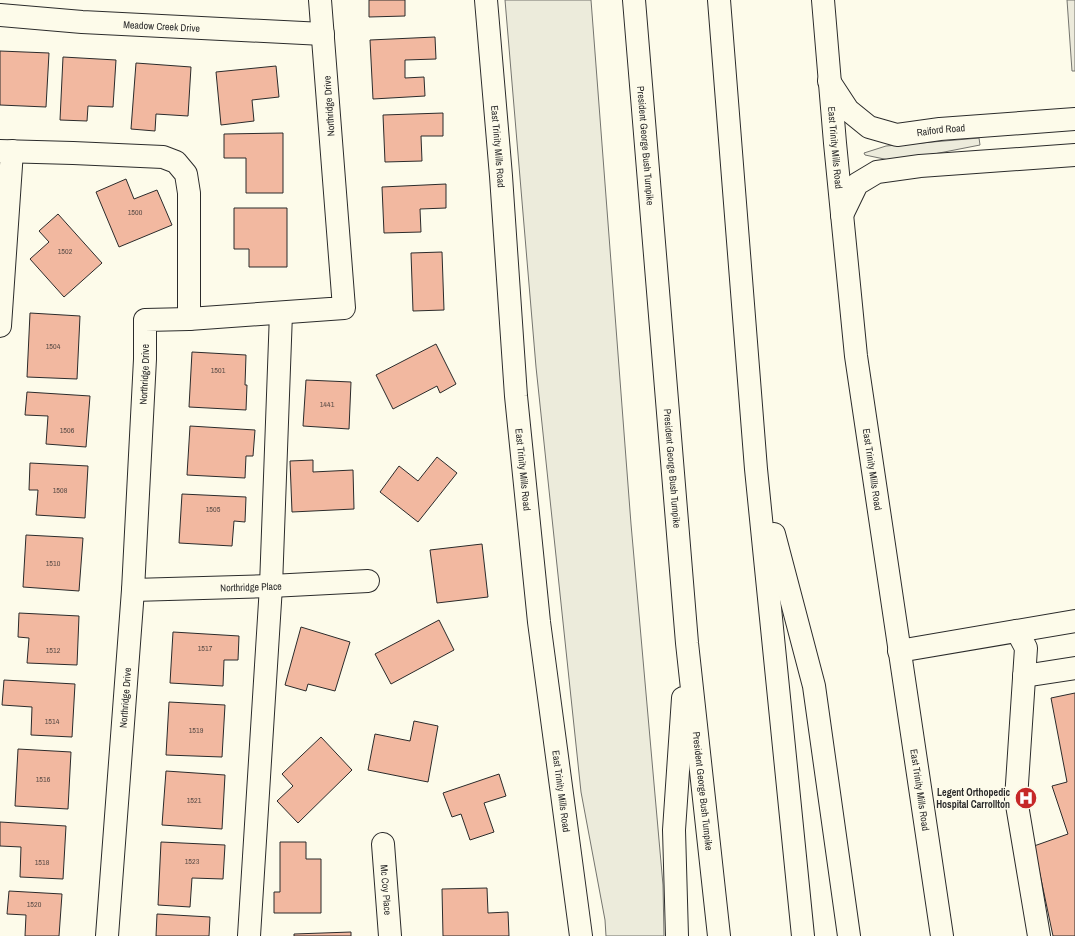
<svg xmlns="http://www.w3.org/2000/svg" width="1075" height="936" font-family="'Archivo Narrow',sans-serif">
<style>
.green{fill:#ecebdb;stroke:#74746e}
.parking{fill:#eceadb;stroke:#74746e}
.building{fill:#f2b8a0;stroke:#2b2b2b}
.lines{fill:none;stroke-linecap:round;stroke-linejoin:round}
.minor-casing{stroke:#2b2b2b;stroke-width:24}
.major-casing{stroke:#2b2b2b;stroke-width:24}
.highway-casing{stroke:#2b2b2b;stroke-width:24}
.minor{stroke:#fdfbea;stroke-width:22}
.major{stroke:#fdfbea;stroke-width:22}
.highway{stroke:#fdfbea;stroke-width:22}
.labels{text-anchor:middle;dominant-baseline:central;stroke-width:3;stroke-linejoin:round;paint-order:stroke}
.number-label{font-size:8px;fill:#5d4e48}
.street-label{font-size:10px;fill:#2b2b2b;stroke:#fdfbea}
.poi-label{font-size:10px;font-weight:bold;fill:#2b2b2b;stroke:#fdfbea;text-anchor:end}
</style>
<rect width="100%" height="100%" fill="#fdfbea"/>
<path class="green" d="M 505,0 L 591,0 L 631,524 L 663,885 L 664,936 L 606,936 L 605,920 L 581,792 L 536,367 Z
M 979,138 L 980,145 L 934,154 L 889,160 L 865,155 L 864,153 L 886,146 Z"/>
<path class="parking" d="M 1067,0 L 1075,0 L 1075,71 L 1072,71 Z"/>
<path class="building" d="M 369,0 L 405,0 L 405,16 L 369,17 Z
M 435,37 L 436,59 L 405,60 L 405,78 L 424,77 L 425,96 L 373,99 L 370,40 Z
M 0,51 L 49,53 L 46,107 L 0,105 Z
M 63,57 L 116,60 L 113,107 L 88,106 L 87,121 L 60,120 Z
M 136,63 L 191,67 L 188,116 L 156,114 L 155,131 L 131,129 Z
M 276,66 L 279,97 L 252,100 L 254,121 L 221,125 L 216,72 Z
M 443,113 L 443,136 L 421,136 L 422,161 L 385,162 L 383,115 Z
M 283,133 L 283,193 L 246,193 L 246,158 L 224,158 L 224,134 Z
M 126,179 L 134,199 L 157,190 L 172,225 L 119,247 L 96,192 Z
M 446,184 L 446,208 L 420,209 L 421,232 L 384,233 L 382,187 Z
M 234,208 L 287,208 L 287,267 L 249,267 L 249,249 L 234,249 Z
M 58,214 L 102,263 L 64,297 L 30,259 L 49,242 L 39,231 Z
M 442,252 L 444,310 L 413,311 L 411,253 Z
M 30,313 L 80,316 L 77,379 L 27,377 Z
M 436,344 L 456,384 L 440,393 L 437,386 L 393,409 L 376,375 Z
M 192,352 L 246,355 L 245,385 L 247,385 L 246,410 L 189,407 Z
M 306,380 L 351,382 L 349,429 L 303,426 Z
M 27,392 L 90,396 L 86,447 L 46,444 L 48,416 L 25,415 Z
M 190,426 L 255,430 L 253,456 L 246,456 L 245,478 L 187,475 Z
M 437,457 L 457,473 L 418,522 L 380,492 L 399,466 L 418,481 Z
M 313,460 L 313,472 L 353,470 L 354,509 L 292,512 L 290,461 Z
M 30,463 L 88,466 L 85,518 L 36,515 L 38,490 L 29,490 Z
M 182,494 L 246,497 L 245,522 L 234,521 L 232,546 L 179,543 Z
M 26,535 L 83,538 L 79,591 L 23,587 Z
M 482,544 L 488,597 L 437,603 L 430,550 Z
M 19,613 L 79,616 L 77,665 L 27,663 L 29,638 L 18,637 Z
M 439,620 L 454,650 L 391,684 L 375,654 Z
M 301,627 L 350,642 L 335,691 L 308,684 L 306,691 L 285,685 Z
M 173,632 L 239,636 L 238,660 L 224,660 L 223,686 L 170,683 Z
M 4,680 L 75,684 L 72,737 L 31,735 L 32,707 L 2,705 Z
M 1075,693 L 1075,936 L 1053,936 L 1034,846 L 1068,834 L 1052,786 L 1067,782 L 1051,698 Z
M 169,702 L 225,705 L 222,757 L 166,755 Z
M 414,721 L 438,726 L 428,782 L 368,770 L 375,734 L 410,741 Z
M 321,737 L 352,770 L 298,823 L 277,801 L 293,786 L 282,774 Z
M 18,749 L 71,752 L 68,809 L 15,806 Z
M 166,771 L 225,775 L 222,829 L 162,825 Z
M 499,774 L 506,796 L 484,803 L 494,832 L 470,840 L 461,814 L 452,817 L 443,793 Z
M 0,822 L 66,826 L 63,879 L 20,877 L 21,847 L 0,846 Z
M 161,842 L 225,845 L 223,879 L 192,878 L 190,907 L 158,905 Z
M 280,842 L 306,842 L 306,859 L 321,859 L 321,913 L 274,913 L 274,892 L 280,892 Z
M 487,888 L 488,913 L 508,912 L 509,936 L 443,936 L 442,889 Z
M 9,891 L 62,894 L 59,936 L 25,936 L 26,915 L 7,914 Z
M 157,914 L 210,917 L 209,936 L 156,936 Z
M 351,932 L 351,936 L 294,936 L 294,934 Z"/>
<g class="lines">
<g class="minor-casing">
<g id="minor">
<path id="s1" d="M 0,15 L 82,22 L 323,34"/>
<path id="s2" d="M 829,81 L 848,110 L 869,127 L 897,135 L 940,129 L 1075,119"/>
<path d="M 0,151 L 73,153 L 163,157 L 176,162 L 186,174 L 189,193 L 189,319"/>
<path d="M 842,215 L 857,184 L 877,172 L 920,166 L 1075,155"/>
<path d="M 0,326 L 12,151"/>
<path id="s3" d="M 133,590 L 271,586 L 368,581"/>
<path d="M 1017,631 L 1026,648 L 1016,799 L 1039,936"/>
<path d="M 899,651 L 1075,621"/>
<path d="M 1024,676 L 1075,668"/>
<path id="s4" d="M 383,844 L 390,936"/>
<path id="s5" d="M 107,936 L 133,590 L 145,359 L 145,320 L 189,319 L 344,308 L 320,0"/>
<path d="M 249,936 L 271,586 L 281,313"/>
</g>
</g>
<g class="major-casing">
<g id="major">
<path id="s6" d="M 486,0 L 501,176 L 516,396 L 539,622 L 581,936"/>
<path id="s7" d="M 823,0 L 835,143 L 856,356 L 942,936"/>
</g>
</g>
<g class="highway-casing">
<g id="highway">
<path id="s8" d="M 634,0 L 687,643 L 719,936"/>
<path d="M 719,0 L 756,469 L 803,936"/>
<path d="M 774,534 L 814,686 L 849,936"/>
<path d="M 677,936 L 674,830 L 683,698"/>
</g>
</g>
<use href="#minor" class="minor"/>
<use href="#major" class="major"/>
<use href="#highway" class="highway"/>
</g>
<defs>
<g id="hospital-disc" transform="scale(1.15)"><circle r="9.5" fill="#c62828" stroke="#fdfbea"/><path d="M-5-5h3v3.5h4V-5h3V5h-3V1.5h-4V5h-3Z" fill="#fff"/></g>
</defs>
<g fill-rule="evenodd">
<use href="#hospital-disc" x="1026" y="798"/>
</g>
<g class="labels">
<g class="number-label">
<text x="135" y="212">1500</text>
<text x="65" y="251">1502</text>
<text x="53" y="346">1504</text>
<text x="218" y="370">1501</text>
<text x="327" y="404">1441</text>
<text x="67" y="430">1506</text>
<text x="60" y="490">1508</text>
<text x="213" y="509">1505</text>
<text x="53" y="563">1510</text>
<text x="205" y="648">1517</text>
<text x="53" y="650">1512</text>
<text x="52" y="721">1514</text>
<text x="196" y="730">1519</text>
<text x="43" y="779">1516</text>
<text x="194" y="800">1521</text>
<text x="192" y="861">1523</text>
<text x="42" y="862">1518</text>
<text x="34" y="904">1520</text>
</g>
<g class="street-label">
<text stroke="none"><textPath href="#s1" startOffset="162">Meadow Creek Drive</textPath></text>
<text transform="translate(329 106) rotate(-94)">Northridge Drive</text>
<text stroke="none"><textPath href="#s2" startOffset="135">Raiford Road</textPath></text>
<text stroke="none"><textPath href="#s8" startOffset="146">President George Bush Turnpike</textPath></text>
<text stroke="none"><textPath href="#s6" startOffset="147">East Trinity Mills Road</textPath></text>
<text stroke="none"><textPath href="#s7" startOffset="148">East Trinity Mills Road</textPath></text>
<text stroke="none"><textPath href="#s5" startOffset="563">Northridge Drive</textPath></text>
<text stroke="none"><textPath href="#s8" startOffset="470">President George Bush Turnpike</textPath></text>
<text stroke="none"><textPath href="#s6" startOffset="471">East Trinity Mills Road</textPath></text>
<text stroke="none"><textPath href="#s7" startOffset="472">East Trinity Mills Road</textPath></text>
<text stroke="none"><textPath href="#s3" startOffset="118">Northridge Place</textPath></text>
<text stroke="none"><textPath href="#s5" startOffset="239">Northridge Drive</textPath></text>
<text stroke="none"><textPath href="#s7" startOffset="796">East Trinity Mills Road</textPath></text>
<text stroke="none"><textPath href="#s6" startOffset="795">East Trinity Mills Road</textPath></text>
<text stroke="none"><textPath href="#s8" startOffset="794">President George Bush Turnpike</textPath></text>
<text stroke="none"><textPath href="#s4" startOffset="46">Mc Coy Place</textPath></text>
</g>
<g class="poi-label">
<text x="1010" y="792">Legent Orthopedic<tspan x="1010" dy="12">Hospital Carrollton</tspan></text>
</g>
</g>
</svg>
